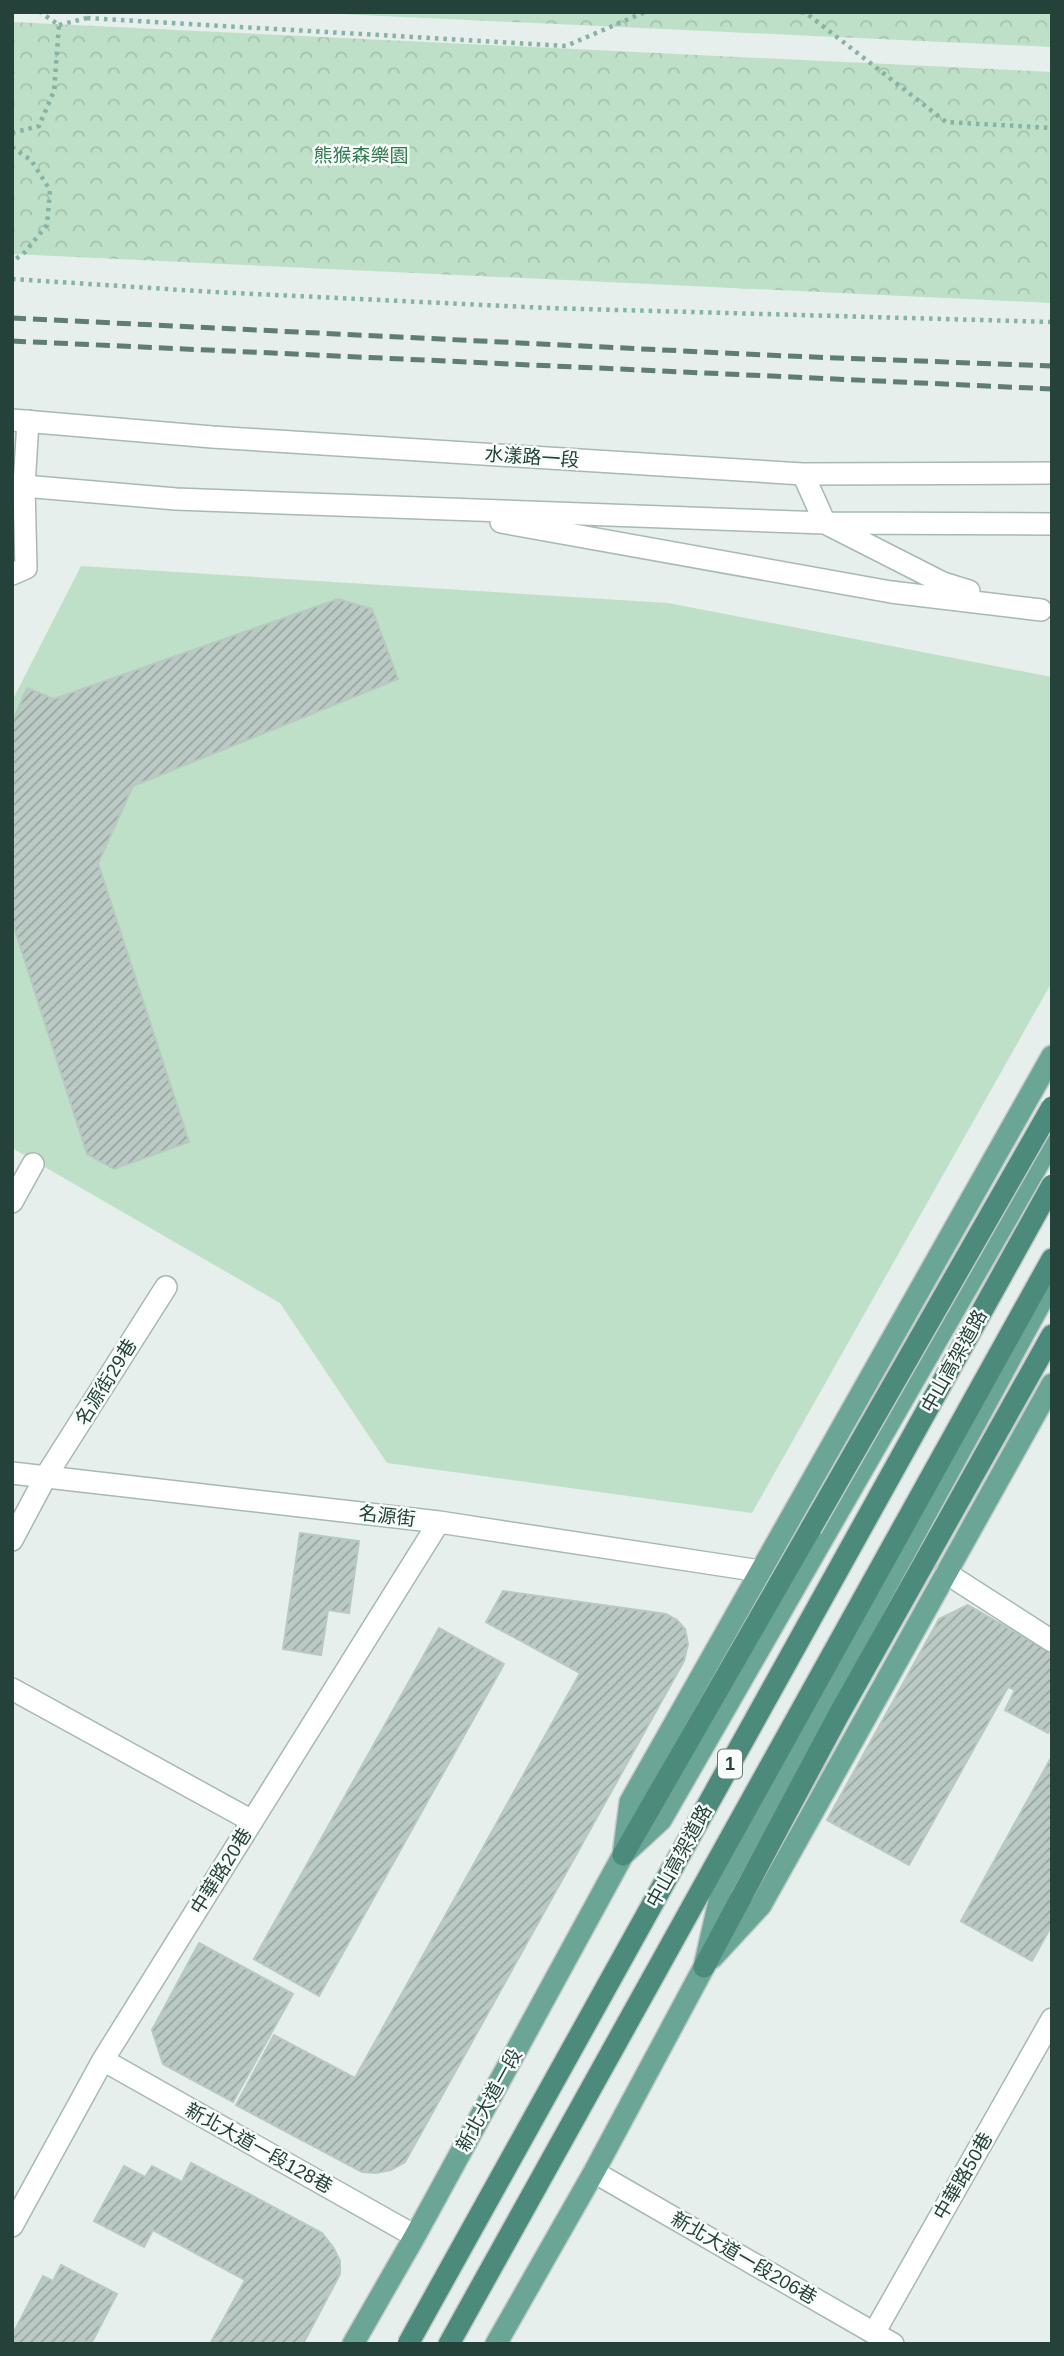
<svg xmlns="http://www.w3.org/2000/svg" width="1064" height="2356" font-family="Helvetica,'Noto Sans TC',sans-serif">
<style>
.park{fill:url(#park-crowns)}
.garden{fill:#bfe0c8}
.building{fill:url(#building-hatch);stroke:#b8c9c2;stroke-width:2}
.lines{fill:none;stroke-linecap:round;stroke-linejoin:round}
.service-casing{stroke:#a8b8b2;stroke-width:24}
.minor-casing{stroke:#a8b8b2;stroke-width:24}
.tertiary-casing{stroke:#a8b8b2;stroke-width:24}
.primary-casing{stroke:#c2cac8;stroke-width:24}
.trunk-casing{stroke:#c2cac8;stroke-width:24}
.path{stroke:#86b3a5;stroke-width:4.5;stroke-dasharray:3.5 5;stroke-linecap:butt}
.service{stroke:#fff;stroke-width:21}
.minor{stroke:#fff;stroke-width:21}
.tertiary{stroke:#fff;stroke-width:21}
.primary{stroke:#6aa596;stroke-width:21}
.trunk{stroke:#4c8a7c;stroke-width:21}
.rail{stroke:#5f7d75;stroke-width:5;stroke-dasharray:14 7;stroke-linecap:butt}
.trunk-bridge-casing{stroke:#c2cac8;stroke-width:24;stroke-linecap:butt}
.trunk-bridge{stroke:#4c8a7c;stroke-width:21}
.labels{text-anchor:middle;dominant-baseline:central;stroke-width:5;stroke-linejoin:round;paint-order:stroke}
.shield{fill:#f7fbf9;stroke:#637a73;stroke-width:2}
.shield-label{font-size:18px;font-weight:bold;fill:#24423a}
.park-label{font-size:19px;fill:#2d7a4b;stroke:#f7fbf9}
.street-label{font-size:19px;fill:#24423a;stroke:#f7fbf9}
</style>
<defs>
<pattern id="park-crowns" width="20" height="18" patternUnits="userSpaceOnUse" patternTransform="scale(1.75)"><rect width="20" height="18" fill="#bfe0c8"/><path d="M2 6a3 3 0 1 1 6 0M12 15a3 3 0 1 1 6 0" fill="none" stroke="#a4c1ad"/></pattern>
<pattern id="building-hatch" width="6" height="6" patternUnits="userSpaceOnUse" patternTransform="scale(1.75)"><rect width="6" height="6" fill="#bbcac4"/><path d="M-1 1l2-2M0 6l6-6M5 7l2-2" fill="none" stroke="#98a6a0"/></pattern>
</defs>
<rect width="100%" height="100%" fill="#e6efeb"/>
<path class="park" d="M 296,12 L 1052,12 L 1052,47 Z
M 12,22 L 1052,72 L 1052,303 L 12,254 Z"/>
<path class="garden" d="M 81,566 L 668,603 L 1052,677 L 1052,982 L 752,1513 L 387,1463 L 280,1303 L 12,1148 L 12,701 Z"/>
<path class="building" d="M 338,599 L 372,609 L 398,679 L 133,786 L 98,863 L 189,1142 L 114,1169 L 87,1154 L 12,921 L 12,723 L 27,688 L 54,699 Z
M 300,1533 L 359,1541 L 349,1613 L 328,1610 L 321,1655 L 283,1649 Z
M 503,1591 L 666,1614 L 677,1620 L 685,1629 L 688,1644 L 684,1661 L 405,2162 L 391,2170 L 376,2173 L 362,2172 L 236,2105 L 274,2035 L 355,2078 L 580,1673 L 486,1622 Z
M 968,1605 L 1052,1653 L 1052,1727 L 1048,1733 L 1005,1710 L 1015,1690 L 1008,1687 L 909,1865 L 827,1820 L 939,1619 Z
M 439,1628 L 504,1664 L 319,1996 L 254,1959 Z
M 1052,1756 L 1052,1925 L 1032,1961 L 961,1921 Z
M 199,1943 L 293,1994 L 233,2102 L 163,2064 L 152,2030 Z
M 191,2163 L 322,2233 L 333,2247 L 340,2261 L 340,2274 L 303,2344 L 210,2344 L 245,2280 L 153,2230 L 144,2247 L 94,2221 L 124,2166 L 145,2177 L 152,2166 L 182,2182 Z
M 61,2265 L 117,2294 L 91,2344 L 84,2340 L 81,2344 L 12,2344 L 12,2329 L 15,2330 L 43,2276 L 53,2281 Z"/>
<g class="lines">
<g class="service-casing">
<path id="service" d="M 12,1202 L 33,1164
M 12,1540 L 46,1476 L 166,1287
M 946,1573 L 1052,1641
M 12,1689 L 252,1821
M 594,2172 L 893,2344
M 874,2333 L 1052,2019"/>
</g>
<g class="minor-casing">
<path id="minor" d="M 12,574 L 26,568 L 24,486 L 28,421
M 12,1473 L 439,1522 L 760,1571
M 103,2060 L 415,2236
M 12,2226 L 103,2060 L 439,1522"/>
</g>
<g class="tertiary-casing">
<path id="tertiary" d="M 12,420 L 212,437 L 803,474 L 1052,473
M 803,474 L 825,523 L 943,583 L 969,591
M 12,485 L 176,499 L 825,523 L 1052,524
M 501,522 L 891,592 L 1041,610"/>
</g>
<g class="primary-casing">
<path id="primary" d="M 623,1855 L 630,1802 L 1052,1056
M 712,1958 L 761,1905 L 1052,1384
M 353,2344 L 415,2236 L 623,1855 L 661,1820 L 1052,1140
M 496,2344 L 594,2172 L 704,1967 L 722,1888 L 1052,1282"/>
</g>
<g class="trunk-casing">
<path id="trunk" d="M 623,1855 L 811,1528
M 704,1967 L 838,1716 L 1052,1335
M 449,2344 L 1052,1259"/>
</g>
<path class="path" d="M 801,12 L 806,13 L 946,122 L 1052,128
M 87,18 L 566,46 L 645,12
M 59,25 L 87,18 L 87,12
M 12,133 L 39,126 L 54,91 L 59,25 L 40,12
M 12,147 L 31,160 L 50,190 L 47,225 L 25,252 L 12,262
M 12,279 L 213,292 L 547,308 L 1052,322"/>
<use href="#service" class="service"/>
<use href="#minor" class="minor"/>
<use href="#tertiary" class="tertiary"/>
<use href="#primary" class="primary"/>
<use href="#trunk" class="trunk"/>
<path class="rail" d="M 12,318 L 786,356 L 1052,366
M 12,341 L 1052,389"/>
<g class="trunk-bridge-casing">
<path id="trunk-bridge" d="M 811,1528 L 1052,1107
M 408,2344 L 1052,1185"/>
</g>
<use href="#trunk-bridge" class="trunk-bridge"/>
</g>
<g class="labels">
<rect class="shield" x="718" y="1749.5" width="24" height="29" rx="5"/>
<g class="shield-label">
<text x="730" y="1764">1</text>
</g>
<g class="park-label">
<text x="361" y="155">熊猴森樂園</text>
</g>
<g class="street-label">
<text transform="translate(532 457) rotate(4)">水漾路一段</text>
<text transform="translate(954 1361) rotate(-61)">中山高架道路</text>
<text transform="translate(106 1382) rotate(-58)">名源街29巷</text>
<text transform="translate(387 1516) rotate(7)">名源街</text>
<text transform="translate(679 1856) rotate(-61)">中山高架道路</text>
<text transform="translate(221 1871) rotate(-58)">中華路20巷</text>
<text transform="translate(489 2100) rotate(-61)">新北大道一段</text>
<text transform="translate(259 2148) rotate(29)">新北大道一段128巷</text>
<text transform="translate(963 2176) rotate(-60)">中華路50巷</text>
<text transform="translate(744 2258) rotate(30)">新北大道一段206巷</text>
</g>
</g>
<rect width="1064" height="2356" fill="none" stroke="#24423a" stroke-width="28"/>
</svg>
